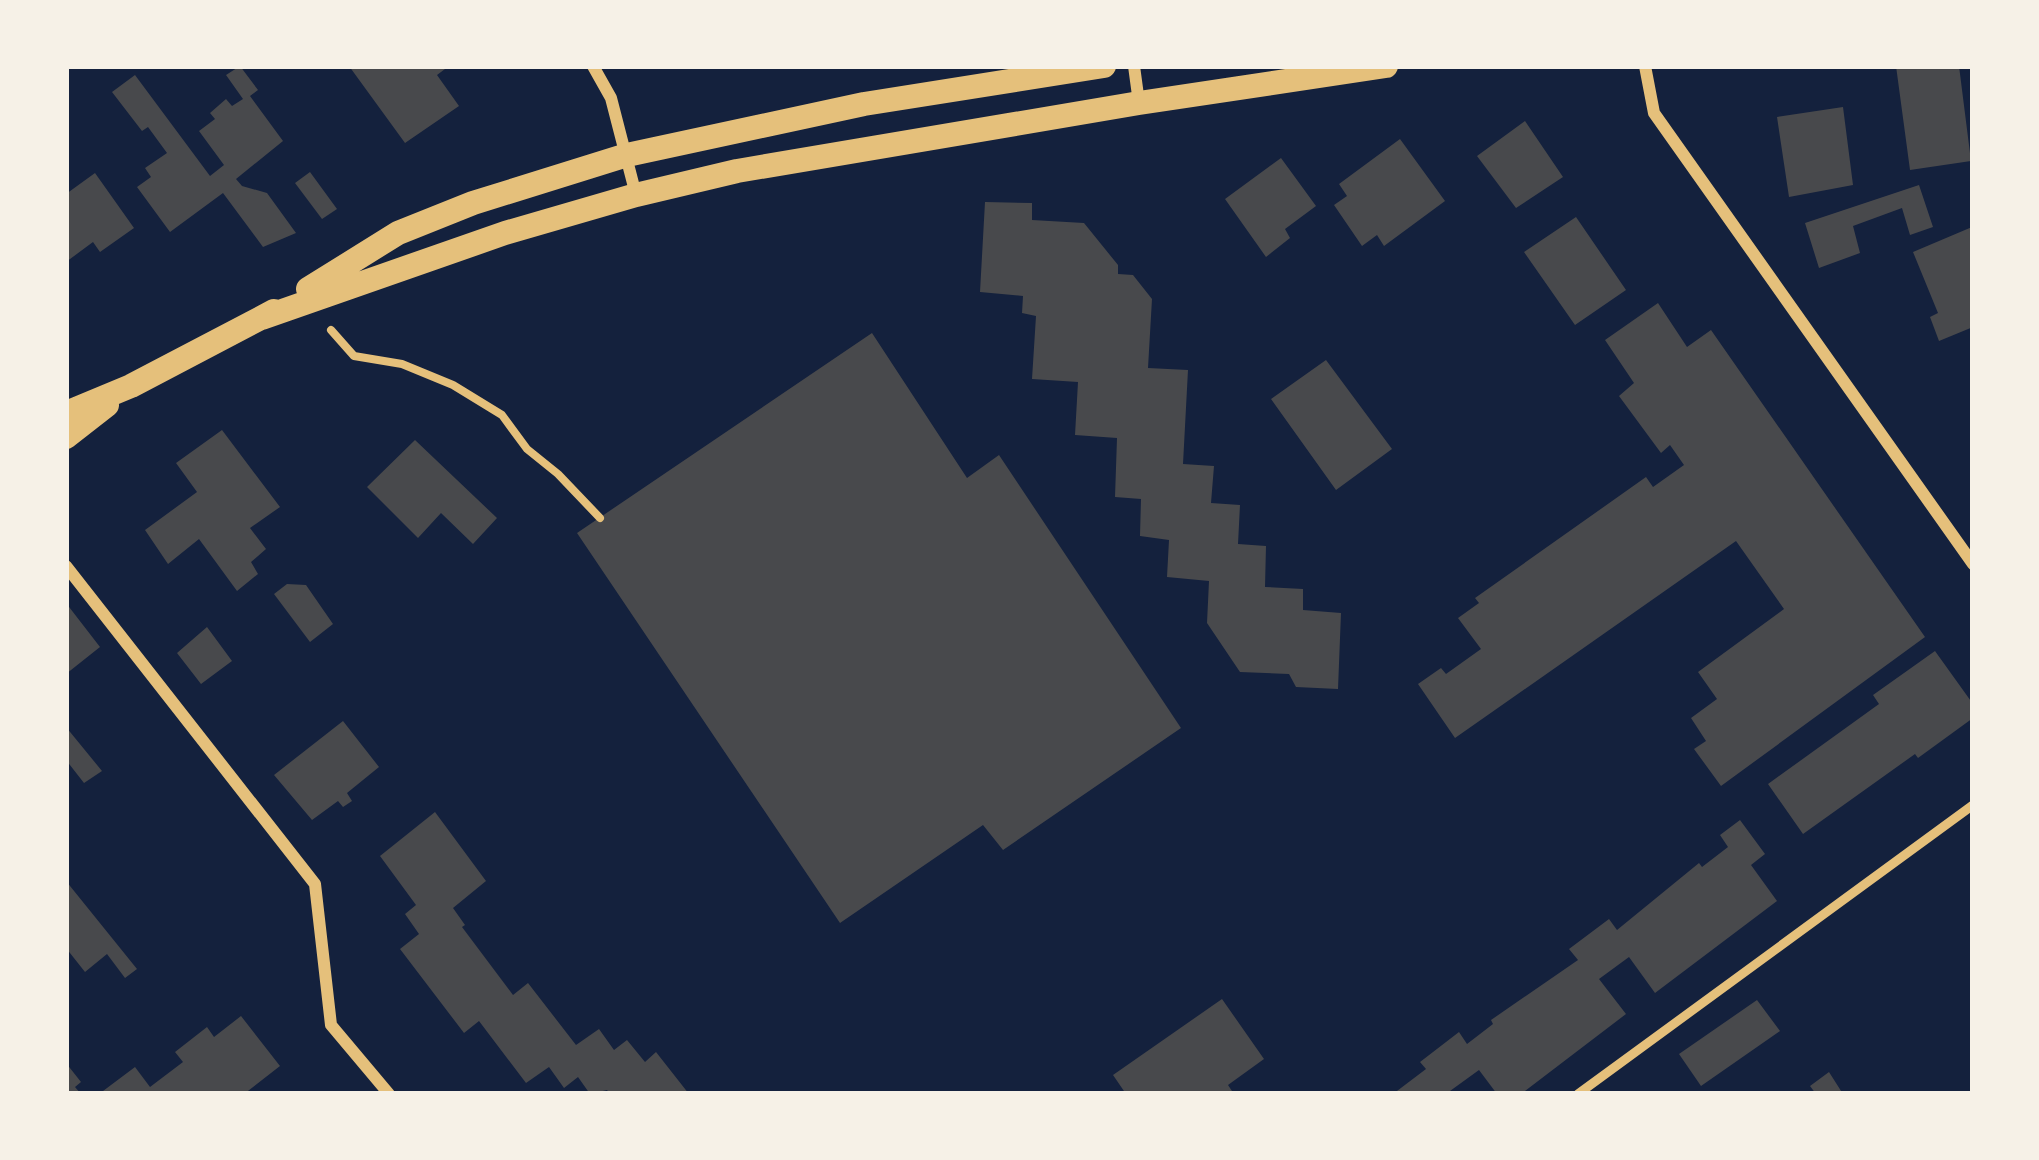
<svg xmlns="http://www.w3.org/2000/svg" width="2039" height="1160" font-family="'Titillium Web',sans-serif">
<style>
.building{fill:#48494c}
.lines{fill:none;stroke-linecap:round;stroke-linejoin:round}
.path{stroke:#e5c07b;stroke-width:8}
.service{stroke:#e5c07b;stroke-width:9}
.minor{stroke:#e5c07b;stroke-width:12}
.secondary{stroke:#e5c07b;stroke-width:24}
</style>
<rect width="100%" height="100%" fill="#14213d"/>
<path class="building" d="M 240,66 L 258,90 L 250,96 L 283,141 L 236,179 L 242,186 L 267,193 L 296,233 L 263,247 L 223,193 L 170,232 L 137,187 L 151,177 L 145,168 L 167,153 L 148,127 L 142,131 L 112,92 L 135,75 L 210,176 L 224,165 L 199,131 L 215,119 L 210,113 L 226,99 L 232,106 L 243,99 L 226,75 Z
M 349,66 L 449,66 L 437,75 L 459,106 L 405,143 Z
M 1896,66 L 1959,66 L 1971,161 L 1910,170 Z
M 1843,107 L 1853,185 L 1789,197 L 1777,117 Z
M 1525,121 L 1563,177 L 1516,208 L 1477,156 Z
M 1400,139 L 1445,201 L 1384,246 L 1377,235 L 1362,246 L 1334,205 L 1347,196 L 1339,184 Z
M 1281,158 L 1316,206 L 1285,229 L 1290,238 L 1266,257 L 1225,199 Z
M 310,172 L 337,209 L 322,219 L 295,183 Z
M 95,173 L 134,228 L 100,252 L 93,242 L 66,262 L 66,194 Z
M 1919,185 L 1933,227 L 1910,235 L 1902,208 L 1853,226 L 1860,253 L 1819,268 L 1805,223 Z
M 985,202 L 1032,203 L 1032,220 L 1084,223 L 1118,265 L 1118,274 L 1133,275 L 1152,299 L 1148,368 L 1188,370 L 1183,464 L 1214,466 L 1211,503 L 1240,505 L 1238,544 L 1266,546 L 1265,587 L 1303,589 L 1303,610 L 1341,613 L 1338,689 L 1296,687 L 1289,674 L 1240,672 L 1207,623 L 1209,581 L 1167,577 L 1169,540 L 1140,536 L 1141,499 L 1115,497 L 1117,438 L 1075,435 L 1078,382 L 1032,379 L 1036,316 L 1022,313 L 1023,296 L 980,292 Z
M 1576,217 L 1626,290 L 1575,325 L 1524,252 Z
M 1972,227 L 1973,327 L 1939,341 L 1930,317 L 1938,313 L 1913,252 Z
M 1658,303 L 1687,347 L 1711,330 L 1925,637 L 1721,786 L 1694,749 L 1706,741 L 1691,718 L 1717,699 L 1698,672 L 1784,609 L 1736,541 L 1455,738 L 1418,684 L 1441,668 L 1446,674 L 1481,649 L 1458,618 L 1479,603 L 1475,598 L 1646,477 L 1653,487 L 1684,465 L 1670,445 L 1661,453 L 1619,396 L 1634,383 L 1605,340 Z
M 872,333 L 967,478 L 999,455 L 1181,728 L 1003,850 L 983,825 L 840,923 L 577,533 Z
M 1326,360 L 1392,449 L 1336,490 L 1271,399 Z
M 222,430 L 280,507 L 250,528 L 266,549 L 251,562 L 258,574 L 237,591 L 199,539 L 168,564 L 145,530 L 197,492 L 176,463 Z
M 415,440 L 497,518 L 473,544 L 441,513 L 418,538 L 367,487 Z
M 287,584 L 306,585 L 333,624 L 310,642 L 274,594 Z
M 66,603 L 100,647 L 66,674 Z
M 207,627 L 232,661 L 201,684 L 177,653 Z
M 1935,651 L 1973,704 L 1973,718 L 1918,758 L 1915,754 L 1803,834 L 1768,784 L 1879,704 L 1873,695 Z
M 343,721 L 379,767 L 347,793 L 352,801 L 343,807 L 338,801 L 312,820 L 274,775 Z
M 66,727 L 102,771 L 84,783 L 66,760 Z
M 435,812 L 486,881 L 453,908 L 465,925 L 462,927 L 513,995 L 528,983 L 576,1045 L 599,1029 L 614,1050 L 627,1040 L 645,1062 L 656,1052 L 689,1094 L 610,1094 L 607,1090 L 590,1094 L 578,1077 L 564,1088 L 549,1067 L 526,1083 L 479,1021 L 464,1033 L 400,949 L 419,934 L 405,914 L 416,905 L 380,856 Z
M 1740,820 L 1765,854 L 1751,865 L 1777,901 L 1655,993 L 1629,957 L 1599,979 L 1626,1014 L 1521,1094 L 1497,1094 L 1479,1070 L 1450,1091 L 1453,1094 L 1393,1094 L 1426,1069 L 1420,1062 L 1459,1032 L 1467,1044 L 1493,1024 L 1491,1020 L 1578,960 L 1569,949 L 1609,919 L 1617,930 L 1699,863 L 1702,867 L 1728,847 L 1720,835 Z
M 66,881 L 137,969 L 125,978 L 107,954 L 85,972 L 66,948 Z
M 1222,999 L 1264,1059 L 1228,1085 L 1234,1094 L 1126,1094 L 1113,1075 Z
M 1757,1000 L 1780,1031 L 1701,1086 L 1679,1054 Z
M 241,1016 L 280,1066 L 244,1094 L 99,1094 L 135,1067 L 150,1087 L 183,1062 L 175,1052 L 207,1027 L 214,1037 Z
M 66,1063 L 81,1082 L 75,1087 L 81,1094 L 66,1094 Z
M 1829,1072 L 1843,1094 L 1816,1094 L 1810,1086 Z"/>
<g class="lines">
<path class="path" d="M 331,330 L 354,356 L 402,364 L 453,385 L 502,415 L 527,449 L 558,474 L 600,518"/>
<path class="service" d="M 1578,1094 L 1973,805"/>
<path class="minor" d="M 593,66 L 611,98 L 636,195
M 1134,66 L 1139,103
M 1645,66 L 1654,113 L 1973,564
M 66,566 L 315,884 L 331,1025 L 389,1094"/>
<path class="secondary" d="M 308,289 L 398,233 L 473,203 L 627,155 L 864,104 L 1104,66
M 262,318 L 505,233 L 636,195 L 737,171 L 1139,103 L 1386,66
M 66,413 L 131,386 L 274,311
M 66,437 L 107,405"/>
</g>
<rect width="2039" height="1160" fill="none" stroke="#f6f1e7" stroke-width="138"/>
</svg>
